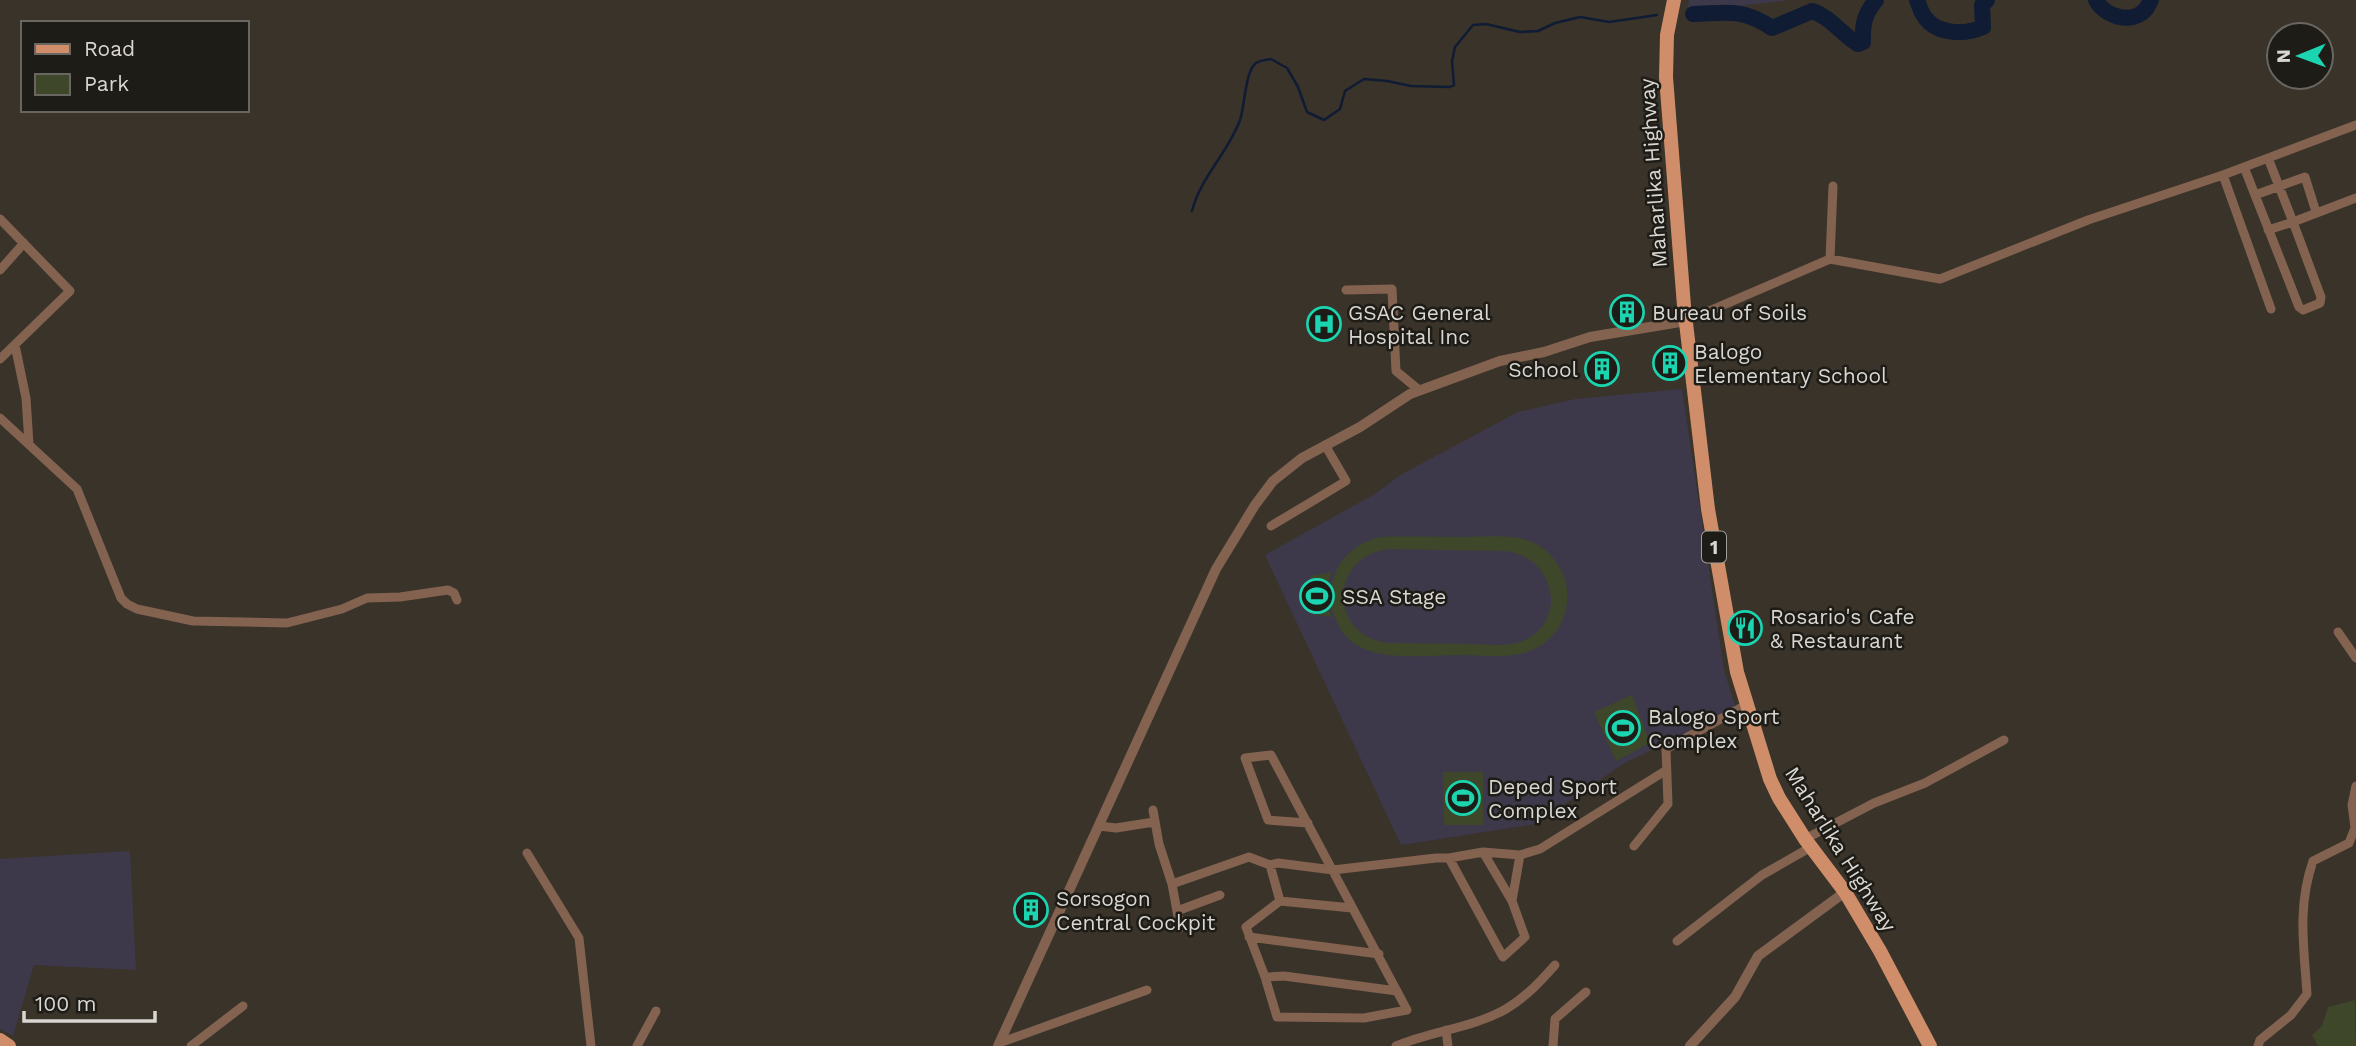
<svg xmlns="http://www.w3.org/2000/svg" width="2356" height="1046" font-family="'Work Sans',sans-serif">
<style>
.commercial{fill:#3e394a}
.green{fill:#3e4729;fill-rule:evenodd}
.lines{fill:none;stroke-linecap:round;stroke-linejoin:round}
.stream{stroke:#101b34;stroke-width:2.5}
.river{stroke:#101b34;stroke-width:16}
.minor{stroke:#836250;stroke-width:9}
.tertiary{stroke:#836250;stroke-width:10}
.primary{stroke:#cf8e69;stroke-width:14}
.labels{text-anchor:middle;dominant-baseline:central;stroke-width:5;stroke-linejoin:round;paint-order:stroke}
.shield{fill:#1e1c17;stroke:#a29e99;stroke-width:2}
.shield-label{font-size:19px;font-weight:bold;fill:#dad6d1}
.street-label{font-size:21px;fill:#dad6d1;stroke:#1e1c17}
.poi-label{font-size:21px;fill:#dad6d1;stroke:#1e1c17;text-anchor:start}
</style>
<rect width="100%" height="100%" fill="#39332a"/>
<path class="commercial" d="M 1689,0 L 1790,0 L 1738,6 L 1688,8 Z
M 1682,389 L 1724,670 L 1736,709 L 1623,764 L 1536,824 L 1401,845 L 1265,555 L 1375,494 L 1402,474 L 1518,412 L 1575,399 Z
M 130,851 L 136,970 L 34,965 L 13,1036 L 0,1029 L 0,859 Z"/>
<path class="green" d="M 1381,537 C 1409,536 1438,537 1466,537 C 1487,537 1511,534 1530,541 C 1547,548 1559,562 1565,579 C 1569,593 1568,608 1562,621 C 1555,636 1542,647 1527,652 C 1506,659 1480,655 1458,655 C 1416,655 1353,667 1335,618 C 1329,604 1329,589 1334,576 C 1342,555 1359,542 1381,537 ZM 1390,549 L 1504,551 C 1556,555 1570,624 1520,642 C 1505,647 1487,644 1471,644 C 1444,644 1416,643 1389,643 C 1328,637 1328,555 1390,549 Z
M 1332,572 C 1325,587 1325,602 1332,617 L 1312,614 L 1308,591 L 1311,576 Z
M 1632,695 L 1650,743 L 1616,761 L 1594,712 Z
M 1443,772 L 1483,772 L 1483,825 L 1444,825 Z
M 2355,1000 L 2356,1046 L 2318,1046 L 2312,1035 L 2322,1026 L 2328,1007 Z"/>
<g class="lines">
<path class="stream" d="M 1192,211 C 1200,178 1228,153 1240,120 C 1245,106 1245,71 1256,63 C 1260,60 1267,60 1271,59 L 1287,68 L 1298,87 L 1307,112 L 1324,120 L 1340,109 L 1345,91 L 1364,79 L 1387,81 L 1411,86 L 1450,87 L 1454,85 L 1452,61 L 1455,47 L 1473,25 L 1486,24 L 1520,32 L 1538,31 L 1555,23 L 1580,17 L 1609,22 L 1657,15"/>
<path class="river" d="M 1917,0 C 1919,5 1921,12 1924,16 C 1936,35 1965,35 1983,27 L 1982,5 L 1987,0
M 2096,0 C 2104,16 2131,25 2145,10 C 2148,7 2149,3 2151,0
M 1693,14 C 1728,13 1742,8 1772,28 L 1812,11 C 1831,17 1841,34 1858,44 L 1863,42 C 1862,24 1865,13 1876,0"/>
<path class="minor" d="M 2268,158 L 2293,222 L 2268,230
M 2244,167 L 2299,307 L 2303,310 L 2320,303 L 2321,297 L 2293,222 L 2356,198
M 2223,175 L 2271,309
M 2255,195 L 2305,177 L 2316,212
M 0,219 L 70,291 L 0,359
M 1830,259 L 1833,186
M 0,270 L 24,243
M 1346,290 L 1392,289 L 1396,371 L 1419,390
M 1686,321 L 1830,259 L 1940,279 L 2088,220 L 2223,175 L 2356,125
M 15,345 L 26,398 L 29,444
M 0,418 L 77,489 L 121,598 L 127,604 L 137,609 L 193,621 L 287,623 L 342,609 L 367,598 L 400,597 L 448,590 L 454,593 L 457,600
M 1271,526 L 1346,481 L 1325,445
M 2338,632 L 2356,658
M 1153,810 L 1159,844 L 1172,884 L 1180,928
M 1099,826 L 1116,828 L 1154,822
M 1805,839 L 1874,803 L 1925,783 L 2004,740
M 1634,846 L 1668,804 L 1666,749 L 1746,705
M 1483,852 L 1512,901
M 527,853 L 579,938 L 591,1046
M 1449,858 L 1503,957 L 1525,937 L 1512,901 L 1520,855
M 1270,865 L 1280,901 L 1246,927 L 1265,977 L 1277,1017 L 1364,1018 L 1407,1010 L 1271,755 L 1245,758 L 1268,820 L 1308,823
M 1172,884 L 1249,857 L 1270,865 L 1278,863 L 1333,870 L 1436,858 L 1449,858 L 1483,852 L 1520,855 L 1540,849 L 1665,771
M 1280,901 L 1352,908
M 1177,911 L 1220,895
M 1249,937 L 1379,954
M 1677,941 L 1762,875 L 1811,847
M 1265,977 L 1284,976 L 1397,991
M 1446,1030 L 1448,1046
M 999,1043 L 1147,990
M 191,1046 L 243,1006
M 637,1046 L 656,1011
M 1396,1046 C 1431,1031 1473,1028 1506,1009 C 1526,997 1540,982 1555,965
M 1553,1046 L 1555,1019 L 1586,992
M 2258,1046 L 2260,1040 L 2291,1015 L 2307,994 C 2304,947 2297,907 2313,861 L 2349,843 L 2355,828 L 2352,805 L 2356,786"/>
<path class="tertiary" d="M 998,1046 L 1216,569 L 1255,505 L 1273,481 L 1302,458 L 1360,427 L 1410,394 L 1500,361 L 1544,352 L 1590,337 L 1686,321
M 1690,1046 L 1735,997 L 1758,956 L 1845,892"/>
<path class="primary" d="M 1674,0 L 1667,35 L 1666,77 L 1684,306 L 1708,509 L 1737,672 L 1770,779 L 1779,798 L 1805,839 L 1845,892 L 1880,951 L 1930,1046
M 0,1040 L 9,1046"/>
</g>
<defs>
<g id="building-ring" transform="scale(1.75)"><circle r="9.5" fill="#1e1c17" stroke="#1bd5b1" stroke-width="1.5"/><path d="M-4-6H4V6H1V3H-1V6H-4ZM-2.5-4.3h1.7v1.8h-1.7ZM.8-4.3h1.7v1.8H.8ZM-2.5-1h1.7V.8h-1.7ZM.8-1h1.7V.8H.8Z" fill="#1bd5b1"/></g>
<g id="hospital-ring" transform="scale(1.75)"><circle r="9.5" fill="#1e1c17" stroke="#1bd5b1" stroke-width="1.5"/><path d="M-5-5h3v3.5h4V-5h3V5h-3V1.5h-4V5h-3Z" fill="#1bd5b1"/></g>
<g id="stadium-ring" transform="scale(1.75)"><circle r="9.5" fill="#1e1c17" stroke="#1bd5b1" stroke-width="1.5"/><path d="M0-5a6.5 5 0 1 0 0 10a6.5 5 0 1 0 0-10ZM-3.5-1.8h7v3.6h-7Z" fill="#1bd5b1"/></g>
<g id="restaurant-ring" transform="scale(1.75)"><circle r="9.5" fill="#1e1c17" stroke="#1bd5b1" stroke-width="1.5"/><path d="M-5-6h1v4h1v-4h1v4h1v-4h1v5L-1.5 .5V6h-2V.5L-5-1ZM5-6V6H3V1.5H1.5Q1.5-4 5-6Z" fill="#1bd5b1"/></g>
</defs>
<g fill-rule="evenodd">
<use href="#building-ring" x="1627" y="312"/>
<use href="#hospital-ring" x="1324" y="324"/>
<use href="#building-ring" x="1670" y="363"/>
<use href="#building-ring" x="1602" y="369"/>
<use href="#stadium-ring" x="1317" y="596"/>
<use href="#restaurant-ring" x="1745" y="628"/>
<use href="#stadium-ring" x="1623" y="728"/>
<use href="#stadium-ring" x="1463" y="798"/>
<use href="#building-ring" x="1031" y="910"/>
</g>
<g class="labels">
<rect class="shield" x="1702" y="531.5" width="24" height="31" rx="5"/>
<g class="shield-label">
<text x="1714" y="547">1</text>
</g>
<g class="street-label">
<text transform="translate(1653 173) rotate(-94)">Maharlika Highway</text>
<text transform="translate(1841 849) rotate(58)">Maharlika Highway</text>
</g>
<g class="poi-label">
<text x="1348" y="312">GSAC General<tspan x="1348" dy="24">Hospital Inc</tspan></text>
<text x="1652" y="312">Bureau of Soils</text>
<text x="1694" y="351">Balogo<tspan x="1694" dy="24">Elementary School</tspan></text>
<text x="1578" y="369" text-anchor="end">School</text>
<text x="1342" y="596">SSA Stage</text>
<text x="1770" y="616">Rosario's Cafe<tspan x="1770" dy="24">&amp; Restaurant</tspan></text>
<text x="1648" y="716">Balogo Sport<tspan x="1648" dy="24">Complex</tspan></text>
<text x="1488" y="786">Deped Sport<tspan x="1488" dy="24">Complex</tspan></text>
<text x="1056" y="898">Sorsogon<tspan x="1056" dy="24">Central Cockpit</tspan></text>
</g>
</g>
<rect x="21" y="21" width="228" height="91" fill="#1e1c17" stroke="#696661" stroke-width="2"/>
<rect x="35" y="44" width="35" height="10" fill="#cf8e69" stroke="#696661" stroke-width="2"/>
<text x="84" y="56" font-size="21" fill="#dad6d1">Road</text>
<rect x="35" y="74" width="35" height="21" fill="#3e4729" stroke="#696661" stroke-width="2"/>
<text x="84" y="91" font-size="21" fill="#dad6d1">Park</text>
<g transform="translate(2300 56) rotate(269)"><circle r="33" fill="#1e1c17" stroke="#696661" stroke-width="2"/>
<path d="M0-5L12 26L0 18L-12 26Z" fill="#1bd5b1"/>
<text y="-10" font-size="19" font-weight="bold" text-anchor="middle" fill="#dad6d1">N</text>
</g>
<path d="M24 1011v10h131v-10" fill="none" stroke="#dad6d1" stroke-width="3.5"/>
<text x="35" y="1011" font-size="21" fill="#dad6d1" stroke="#1e1c17" stroke-width="5" paint-order="stroke">100 m</text>
</svg>
